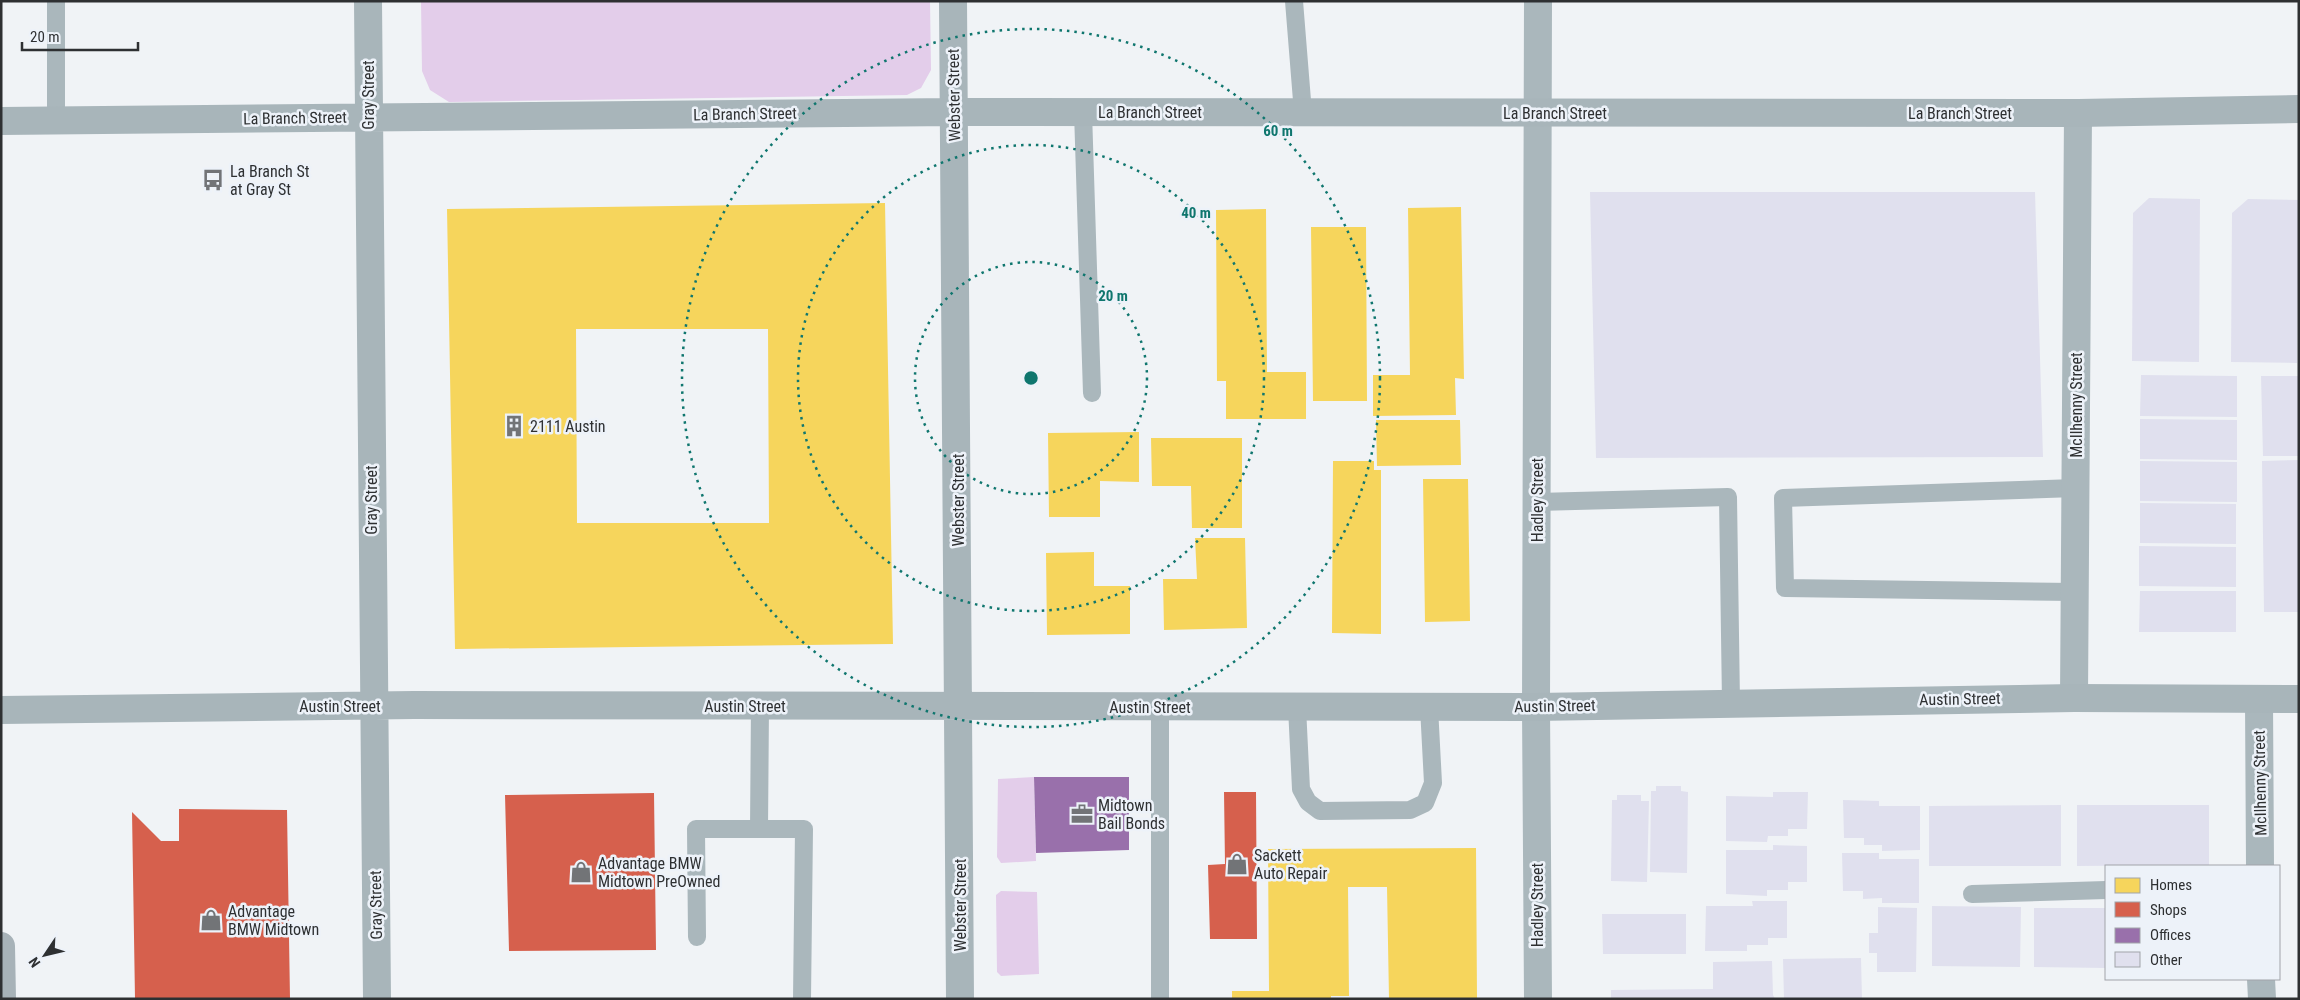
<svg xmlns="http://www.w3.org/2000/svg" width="2300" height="1000" font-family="'Roboto Condensed',sans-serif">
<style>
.green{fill:#e3cdea}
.homes{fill:#f6d55c;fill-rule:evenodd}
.shops{fill:#d6604d}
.offices{fill:#9970ab}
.building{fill:#e0e0ee}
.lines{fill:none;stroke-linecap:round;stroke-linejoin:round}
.lane{stroke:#aab7bc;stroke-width:18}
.street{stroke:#aab7bc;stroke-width:28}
.secondary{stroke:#a8b5ba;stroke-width:28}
.highway{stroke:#a7b2b8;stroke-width:28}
.ring{fill:none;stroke:#0f766e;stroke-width:2.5;stroke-dasharray:2.5 5}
.labels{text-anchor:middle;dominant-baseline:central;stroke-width:5;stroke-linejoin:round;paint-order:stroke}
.street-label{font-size:16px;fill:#2e3032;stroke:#edf2f9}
.poi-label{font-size:16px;fill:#2e3032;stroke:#edf2f9;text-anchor:start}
.centre{fill:#0f766e;stroke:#edf2f9;stroke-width:2.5}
.ring-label{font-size:15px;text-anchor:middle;font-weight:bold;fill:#0f766e;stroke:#edf2f9;stroke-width:5;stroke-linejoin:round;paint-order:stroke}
</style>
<rect width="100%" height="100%" fill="#f0f3f6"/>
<path class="green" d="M 421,1 L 930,1 L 931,70 L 921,88 L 907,95 L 449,102 L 430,90 L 422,71 Z
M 1034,777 L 1036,861 L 1001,863 L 997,857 L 998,779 Z
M 1001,891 L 1037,892 L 1039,974 L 1001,976 L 997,972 L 996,895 Z"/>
<path class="homes" d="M 885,203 L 893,644 L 455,649 L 447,209 ZM 576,329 L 768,329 L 769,523 L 577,523 Z
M 1461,207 L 1464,379 L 1455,378 L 1456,415 L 1373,416 L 1373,375 L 1410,375 L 1408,208 Z
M 1266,209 L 1267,372 L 1306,372 L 1306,419 L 1226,419 L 1226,381 L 1217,381 L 1216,210 Z
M 1311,227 L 1366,227 L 1367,401 L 1313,401 Z
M 1376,420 L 1460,420 L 1461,465 L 1377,466 Z
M 1139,432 L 1139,482 L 1100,481 L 1100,517 L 1049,517 L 1048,433 Z
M 1151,438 L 1242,438 L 1242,528 L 1192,528 L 1191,486 L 1152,486 Z
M 1333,461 L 1374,461 L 1374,470 L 1381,470 L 1381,634 L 1332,633 Z
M 1423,479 L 1468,479 L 1470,621 L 1425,622 Z
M 1195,538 L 1245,538 L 1247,628 L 1164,630 L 1163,579 L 1197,579 Z
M 1094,552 L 1094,586 L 1130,586 L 1130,634 L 1047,635 L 1046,553 Z
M 1476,848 L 1477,999 L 1389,999 L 1387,887 L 1348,887 L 1349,996 L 1331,996 L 1331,999 L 1232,999 L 1232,991 L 1269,991 L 1268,849 Z"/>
<path class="shops" d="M 1224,792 L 1256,792 L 1257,939 L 1210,939 L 1208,865 L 1225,864 Z
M 654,793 L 656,950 L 509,951 L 505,795 Z
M 179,809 L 287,810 L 290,999 L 135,999 L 132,812 L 161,841 L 179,841 Z"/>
<path class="offices" d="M 1034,777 L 1129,777 L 1129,850 L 1036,853 Z"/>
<path class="building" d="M 1590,192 L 2035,192 L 2043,457 L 1596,458 Z
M 2149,198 L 2200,199 L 2199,362 L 2132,361 L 2133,213 Z
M 2248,199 L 2299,200 L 2297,363 L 2231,362 L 2232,213 Z
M 2141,375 L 2237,376 L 2237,417 L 2140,416 Z
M 2261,376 L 2299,376 L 2299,456 L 2263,456 Z
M 2140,419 L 2237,420 L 2237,460 L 2140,459 Z
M 2299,460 L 2299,612 L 2264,612 L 2262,461 Z
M 2140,461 L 2237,462 L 2237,502 L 2140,501 Z
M 2140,503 L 2236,504 L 2236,544 L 2140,543 Z
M 2139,546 L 2236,547 L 2236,587 L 2139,586 Z
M 2140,591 L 2236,591 L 2236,632 L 2139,632 Z
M 1656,786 L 1681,786 L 1681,791 L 1688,792 L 1687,873 L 1650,872 L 1651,791 L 1656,791 Z
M 1773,792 L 1808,792 L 1807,829 L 1788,829 L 1788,836 L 1768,836 L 1767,842 L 1726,841 L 1726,796 L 1773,797 Z
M 1617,795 L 1641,795 L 1641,801 L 1649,801 L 1647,882 L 1611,881 L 1612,800 L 1617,800 Z
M 1843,800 L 1879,801 L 1879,806 L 1920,806 L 1920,850 L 1882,851 L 1882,845 L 1864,845 L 1864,838 L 1844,838 Z
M 2061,805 L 2061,866 L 1929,866 L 1929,806 Z
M 2077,805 L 2209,805 L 2209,865 L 2077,866 Z
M 1773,845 L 1807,846 L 1807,882 L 1788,882 L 1788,890 L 1767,890 L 1767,896 L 1726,894 L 1726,850 L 1773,850 Z
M 1842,853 L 1879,853 L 1879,859 L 1919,859 L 1919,903 L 1882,903 L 1882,898 L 1863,899 L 1863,891 L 1843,891 Z
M 1752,901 L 1787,901 L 1787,938 L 1768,938 L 1768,945 L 1747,945 L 1747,951 L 1705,951 L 1706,906 L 1753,906 Z
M 1932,906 L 2021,907 L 2020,967 L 1932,966 Z
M 1878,907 L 1917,908 L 1916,972 L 1877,972 L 1877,953 L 1869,953 L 1869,933 L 1878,933 Z
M 2034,908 L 2106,908 L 2106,968 L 2034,967 Z
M 1602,914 L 1686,914 L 1686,954 L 1603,954 Z
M 1861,958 L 1862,999 L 1784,999 L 1783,959 Z
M 1772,961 L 1773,995 L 1775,999 L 1611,999 L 1611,990 L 1713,989 L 1713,962 Z"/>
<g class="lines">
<path class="lane" d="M 56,1 L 56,120
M 1294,1 L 1303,113
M 1083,112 L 1092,393
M 1537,502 L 1728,497 L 1731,703
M 2074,592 L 1785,588 L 1783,498 L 2075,488
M 1160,707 L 1160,999
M 1297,707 L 1301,789 L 1308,802 L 1320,811 L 1410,810 L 1425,803 L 1433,783 L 1429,707
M 759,829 L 760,706
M 1972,894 L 2106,890
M 697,937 L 696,829 L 804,829 L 802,999"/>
<path class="street" d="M 2074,698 L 2078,113
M 2259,700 L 2260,866
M 2261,979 L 2262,999
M 1538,999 L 1536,707 L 1538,1"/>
<path class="secondary" d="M 368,1 L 377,999
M 953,1 L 960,999
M 1,121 L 955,112 L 2078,113 L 2299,109
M 1,710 L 414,705 L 1536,707 L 2074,698 L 2299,699"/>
<path class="highway" d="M 1,946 L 2,999"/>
</g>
<g class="ring">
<circle cx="1031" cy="378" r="116"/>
<circle cx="1031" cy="378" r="233"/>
<circle cx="1031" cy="378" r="349"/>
</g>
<defs>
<g id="bus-bare" transform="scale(1.725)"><path d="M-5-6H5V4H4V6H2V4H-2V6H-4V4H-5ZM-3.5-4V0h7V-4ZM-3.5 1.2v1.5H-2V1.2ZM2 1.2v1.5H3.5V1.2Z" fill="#727477" stroke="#edf2f9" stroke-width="2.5" paint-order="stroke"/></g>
<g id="building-bare" transform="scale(1.725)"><path d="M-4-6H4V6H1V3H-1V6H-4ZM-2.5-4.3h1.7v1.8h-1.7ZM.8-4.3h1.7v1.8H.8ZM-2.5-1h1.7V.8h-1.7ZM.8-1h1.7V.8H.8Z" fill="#727477" stroke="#edf2f9" stroke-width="2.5" paint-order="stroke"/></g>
<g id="office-bare" transform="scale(1.725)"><path d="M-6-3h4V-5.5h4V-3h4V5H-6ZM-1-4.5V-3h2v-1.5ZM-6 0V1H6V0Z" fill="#727477" stroke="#edf2f9" stroke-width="2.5" paint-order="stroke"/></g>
<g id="shop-bare" transform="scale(1.725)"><path d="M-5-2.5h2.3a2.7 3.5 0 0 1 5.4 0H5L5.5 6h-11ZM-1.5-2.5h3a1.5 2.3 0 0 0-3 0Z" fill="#727477" stroke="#edf2f9" stroke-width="2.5" paint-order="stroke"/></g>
</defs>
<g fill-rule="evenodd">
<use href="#bus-bare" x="213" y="180"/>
<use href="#building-bare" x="514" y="426"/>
<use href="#office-bare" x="1082" y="814"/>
<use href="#shop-bare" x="1237" y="864"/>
<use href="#shop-bare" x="581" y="872"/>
<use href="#shop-bare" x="211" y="920"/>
</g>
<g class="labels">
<g class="street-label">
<text transform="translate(368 95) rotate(-90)">Gray Street</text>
<text transform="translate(954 95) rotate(-91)">Webster Street</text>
<text x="1150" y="112">La Branch Street</text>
<text x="1555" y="113">La Branch Street</text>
<text x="1960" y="113">La Branch Street</text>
<text transform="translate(745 114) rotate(-1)">La Branch Street</text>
<text transform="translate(295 118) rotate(-1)">La Branch Street</text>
<text transform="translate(2076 405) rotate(-90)">McIlhenny Street</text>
<text transform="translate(371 500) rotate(-90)">Gray Street</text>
<text transform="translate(958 500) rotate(-90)">Webster Street</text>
<text transform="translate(1537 500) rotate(-90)">Hadley Street</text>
<text transform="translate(1960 699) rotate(-1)">Austin Street</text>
<text x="340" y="706">Austin Street</text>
<text x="745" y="706">Austin Street</text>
<text transform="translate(1555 706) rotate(-1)">Austin Street</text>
<text x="1150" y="707">Austin Street</text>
<text transform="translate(2260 783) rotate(-91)">McIlhenny Street</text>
<text transform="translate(376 905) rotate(-91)">Gray Street</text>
<text transform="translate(960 905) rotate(-90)">Webster Street</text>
<text transform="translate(1537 905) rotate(-90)">Hadley Street</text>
</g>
<g class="poi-label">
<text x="230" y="171">La Branch St<tspan x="230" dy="18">at Gray St</tspan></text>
<text x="530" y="426">2111 Austin</text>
<text x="1098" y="805">Midtown<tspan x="1098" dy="18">Bail Bonds</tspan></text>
<text x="1254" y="855">Sackett<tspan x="1254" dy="18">Auto Repair</tspan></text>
<text x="598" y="863">Advantage BMW<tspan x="598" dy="18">Midtown PreOwned</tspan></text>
<text x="228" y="911">Advantage<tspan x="228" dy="18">BMW Midtown</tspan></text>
</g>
</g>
<circle cx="1031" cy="378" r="8" class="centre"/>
<g class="ring-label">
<text x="1278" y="136">60 m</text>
<text x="1196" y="218">40 m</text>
<text x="1113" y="301">20 m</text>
</g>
<rect width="2300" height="1000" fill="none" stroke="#2e3032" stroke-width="5"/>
<rect x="2105" y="865" width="175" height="115" fill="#edf2f9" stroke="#a1a4a9"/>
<rect x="2115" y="878" width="25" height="15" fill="#f6d55c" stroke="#a1a4a9"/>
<text x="2150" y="890" font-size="15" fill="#2e3032">Homes</text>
<rect x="2115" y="902" width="25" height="15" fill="#d6604d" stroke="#a1a4a9"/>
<text x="2150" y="915" font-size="15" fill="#2e3032">Shops</text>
<rect x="2115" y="928" width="25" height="15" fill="#9970ab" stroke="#a1a4a9"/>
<text x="2150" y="940" font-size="15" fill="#2e3032">Offices</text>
<rect x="2115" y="952" width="25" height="15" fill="#e0e0ee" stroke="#a1a4a9"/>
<text x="2150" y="965" font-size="15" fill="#2e3032">Other</text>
<g transform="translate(45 955) rotate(235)" stroke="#edf2f9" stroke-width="4" paint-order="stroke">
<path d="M0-4L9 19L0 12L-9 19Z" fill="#2e3032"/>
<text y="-8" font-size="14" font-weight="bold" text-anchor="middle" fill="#2e3032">N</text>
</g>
<path d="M22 42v8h116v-8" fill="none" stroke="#2e3032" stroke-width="2.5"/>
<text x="30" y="42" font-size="15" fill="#2e3032" stroke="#edf2f9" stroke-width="4" paint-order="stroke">20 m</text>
</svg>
